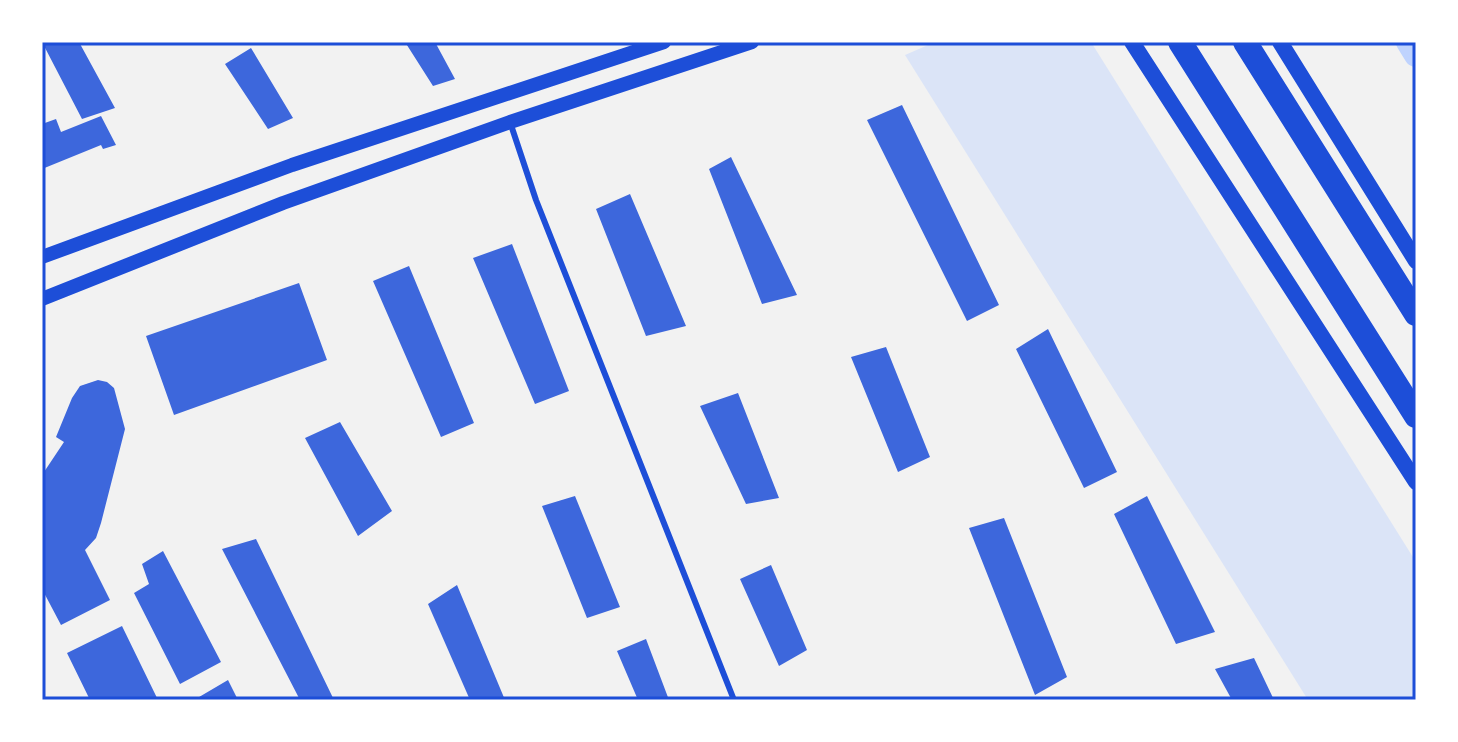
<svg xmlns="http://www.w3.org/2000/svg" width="1458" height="742" font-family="Commissioner,sans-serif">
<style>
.green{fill:#dbe4f7}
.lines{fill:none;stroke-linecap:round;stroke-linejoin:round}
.canal{stroke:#bfd3fe;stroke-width:24}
.building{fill:#3d67dc}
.service{stroke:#1d4ed8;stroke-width:6}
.tertiary{stroke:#1d4ed8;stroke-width:14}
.secondary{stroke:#1d4ed8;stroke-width:16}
.motorway{stroke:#1d4ed8;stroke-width:24}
.neatline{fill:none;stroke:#1d4ed8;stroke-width:3}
</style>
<rect width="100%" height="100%" fill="#f2f2f2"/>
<path class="green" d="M 935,42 L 1091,42 L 1416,562 L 1416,700 L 1308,700 L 905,55 Z"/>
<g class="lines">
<path class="canal" d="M 1408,42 L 1416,55"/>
</g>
<path class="building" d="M 42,42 L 79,42 L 115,108 L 82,119 Z
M 405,42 L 435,42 L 455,79 L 433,86 Z
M 251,48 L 293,118 L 268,129 L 225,64 Z
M 902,105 L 999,305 L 967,321 L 867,120 Z
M 101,116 L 116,145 L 103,149 L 101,145 L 42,169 L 42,124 L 56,119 L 61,132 Z
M 731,157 L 797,295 L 762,304 L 709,169 Z
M 630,194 L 686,326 L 646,336 L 596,209 Z
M 512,244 L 569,391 L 535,404 L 473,258 Z
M 409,266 L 474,423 L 441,437 L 373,281 Z
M 299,283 L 327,360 L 174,415 L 146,336 Z
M 1048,329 L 1117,472 L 1084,488 L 1016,349 Z
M 886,347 L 930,457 L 898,472 L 851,357 Z
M 98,380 L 107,382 L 114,388 L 125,429 L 101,523 L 96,538 L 85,550 L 110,600 L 61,625 L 42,589 L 42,475 L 64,442 L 56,437 L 72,398 L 80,386 Z
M 738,393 L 779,498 L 746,504 L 700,406 Z
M 340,422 L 392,511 L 358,536 L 305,438 Z
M 575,496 L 620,607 L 587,618 L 542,506 Z
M 1147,496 L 1215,632 L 1176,644 L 1114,514 Z
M 1004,518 L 1067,677 L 1035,695 L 969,528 Z
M 256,539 L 334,700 L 300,700 L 222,549 Z
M 163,551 L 221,662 L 180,684 L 134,593 L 149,584 L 142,564 Z
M 771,565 L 807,650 L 779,666 L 740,579 Z
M 457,585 L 505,700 L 470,700 L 428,604 Z
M 122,626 L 158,700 L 90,700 L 67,653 Z
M 646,639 L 669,700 L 638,700 L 617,651 Z
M 1254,658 L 1274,700 L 1232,700 L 1215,669 Z
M 228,680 L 238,700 L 194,700 Z"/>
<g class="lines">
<path class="service" d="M 510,122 L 536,200 L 734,700"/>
<path class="tertiary" d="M 42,257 L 292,165 L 664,42
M 42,299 L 283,203 L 510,122 L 752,42"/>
<path class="secondary" d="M 1132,42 L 1416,482
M 1280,42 L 1416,261"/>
<path class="motorway" d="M 1180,42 L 1416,416
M 1245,42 L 1416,314"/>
</g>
<rect width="1458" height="742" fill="none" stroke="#ffffff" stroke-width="88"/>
<rect x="44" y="44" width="1370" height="654" class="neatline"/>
</svg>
